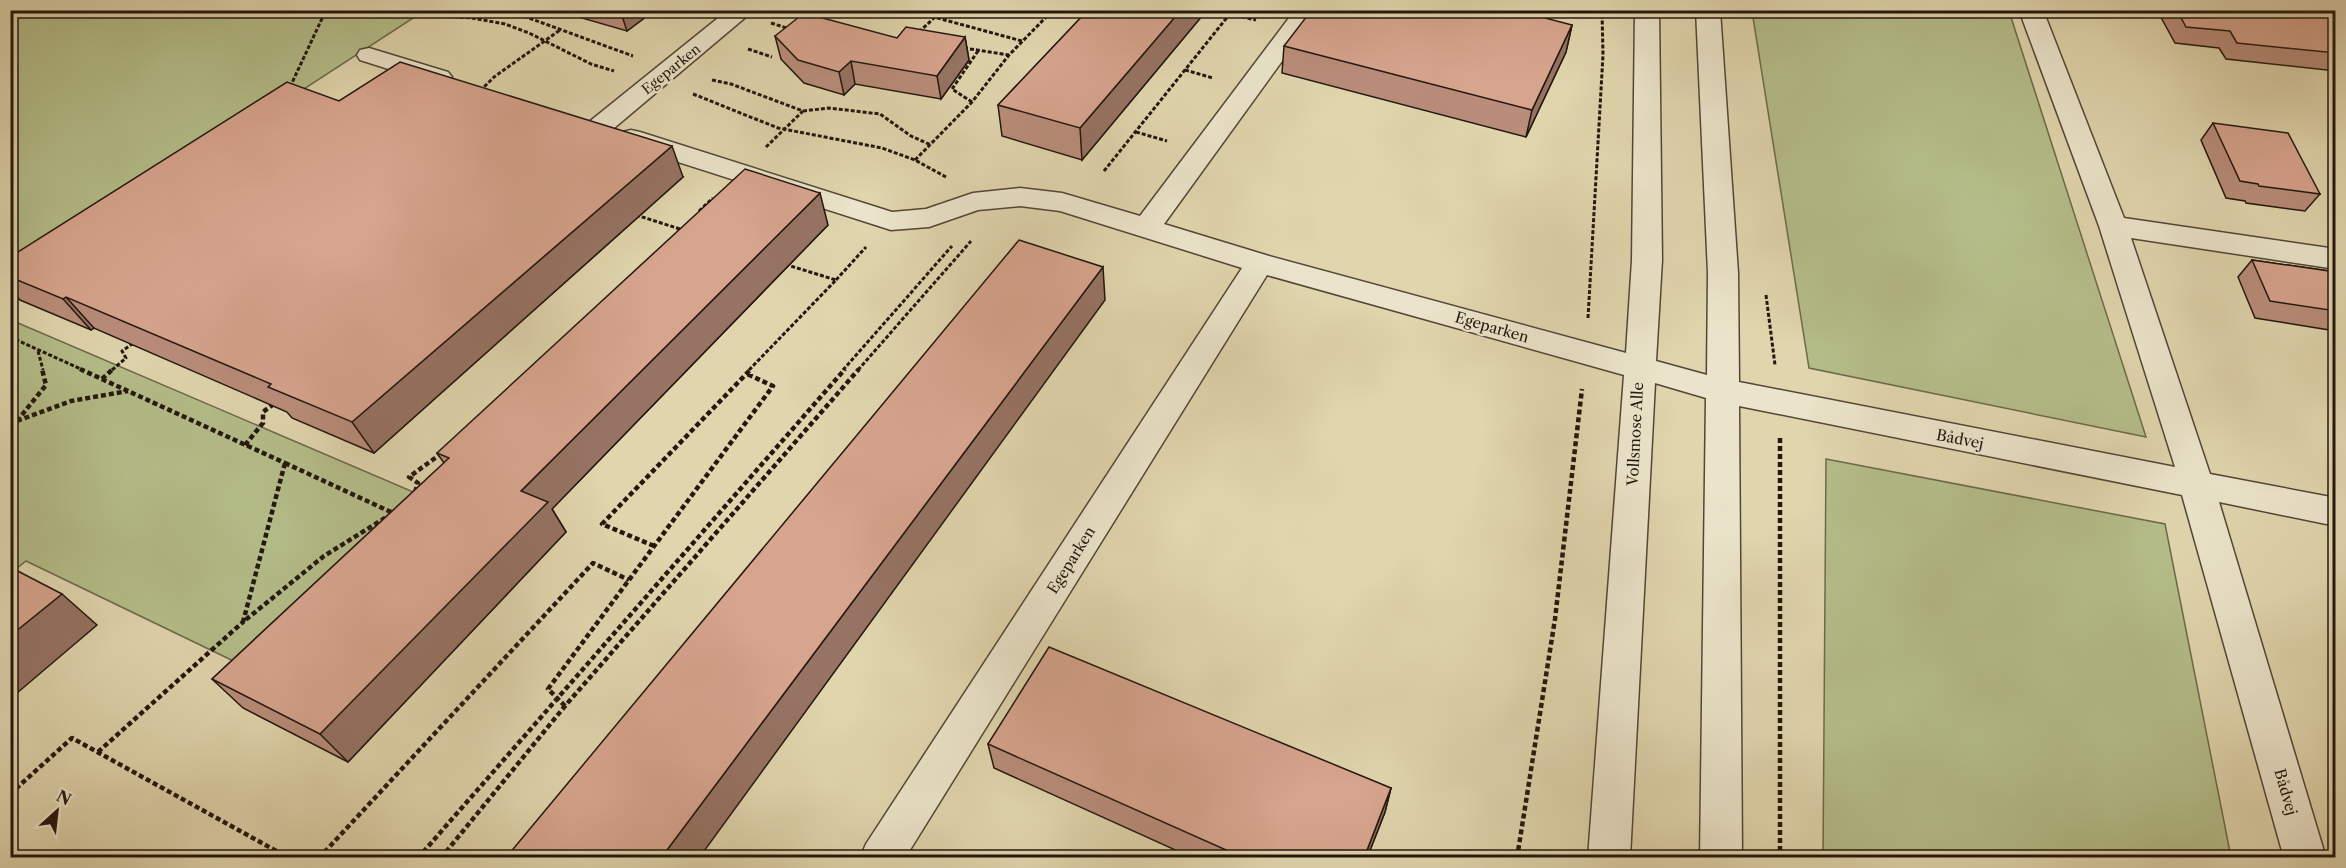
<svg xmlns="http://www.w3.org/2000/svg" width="2346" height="868" font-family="'Libre Caslon Text',serif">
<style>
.green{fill:#b4bd89;stroke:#6c6a4c;stroke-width:1.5}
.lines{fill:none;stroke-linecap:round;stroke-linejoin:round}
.minor-casing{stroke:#524636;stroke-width:3}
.path-far1{stroke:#23170f;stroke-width:3;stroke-dasharray:4 2;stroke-linecap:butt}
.path{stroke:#23170f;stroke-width:4.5;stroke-dasharray:5 3;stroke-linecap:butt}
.minor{fill:#ebe4ca;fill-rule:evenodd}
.wall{fill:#b98d7a;stroke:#23170f;stroke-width:1.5}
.shaded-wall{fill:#967363;stroke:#23170f;stroke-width:1.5}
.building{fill:#d7a48e;stroke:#23170f;stroke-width:1.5}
.labels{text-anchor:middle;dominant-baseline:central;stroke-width:4.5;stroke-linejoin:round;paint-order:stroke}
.far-street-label{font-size:14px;fill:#23170f;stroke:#ebe4ca}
.street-label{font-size:15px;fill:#23170f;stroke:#ebe4ca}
</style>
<rect width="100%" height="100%" fill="#e0d5ad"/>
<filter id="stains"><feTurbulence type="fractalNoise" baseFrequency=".00333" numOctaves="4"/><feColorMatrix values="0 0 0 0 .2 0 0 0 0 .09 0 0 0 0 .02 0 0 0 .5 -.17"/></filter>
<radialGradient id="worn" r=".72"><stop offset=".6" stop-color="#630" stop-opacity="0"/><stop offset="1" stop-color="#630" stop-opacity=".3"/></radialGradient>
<path class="green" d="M 11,11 L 424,11 L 11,279 Z
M 1752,11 L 2009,11 L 2146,437 L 1809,368 Z
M 11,320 L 432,500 L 248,668 L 26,561 L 11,573 Z
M 1826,459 L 2165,524 L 2231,857 L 1823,857 Z"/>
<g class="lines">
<g class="minor-casing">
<path id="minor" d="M 728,10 L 754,10 L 607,134 L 598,136 L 589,134 L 585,128 L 589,122 Z
M 1295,10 L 1319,10 L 1164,224 L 1269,256 L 1626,353 L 1632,260 L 1635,10 L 1659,10 L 1662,260 L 1656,361 L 1707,375 L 1708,273 L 1696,10 L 1720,10 L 1738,273 L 1739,382 L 2175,467 L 2099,226 L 2019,10 L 2043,10 L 2124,218 L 2336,249 L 2336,269 L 2131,238 L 2210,474 L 2336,498 L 2336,526 L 2219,502 L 2326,858 L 2284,858 L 2182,495 L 1739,406 L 1742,858 L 1700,858 L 1706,398 L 1655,383 L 1630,858 L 1588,858 L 1624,375 L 1267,275 L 905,858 L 860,858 L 866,844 L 1242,268 L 1060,211 L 1020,206 L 978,210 L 929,227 L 891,230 L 622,144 L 618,138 L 622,132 L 631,130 L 640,132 L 892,212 L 926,209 L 973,193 L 1020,188 L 1062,193 L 1140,216 Z
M 369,48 L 448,72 L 452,77 L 448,82 L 439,85 L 360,60 L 357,55 L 360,50 Z"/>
</g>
<path class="path-far1" d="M 346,10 L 472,18 L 505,24 L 529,33 L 591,64 L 614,71
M 507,10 L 633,56
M 908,10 L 1022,41
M 1230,14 L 1256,20
M 472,17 L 479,10
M 817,20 L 828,10
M 771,23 L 790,29
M 919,32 L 934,18
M 964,48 L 1009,55
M 748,49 L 772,57
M 1185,70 L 1213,78
M 712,80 L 731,84 L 803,111 L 766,147
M 290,87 L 326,10
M 480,91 L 494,77 L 560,30
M 693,94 L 778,128 L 882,148 L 915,160 L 946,177
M 972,102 L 952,89 L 978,51
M 803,111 L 829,108 L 880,114 L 911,136 L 931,145
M 1136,132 L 1167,141
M 915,160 L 972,102 L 1009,55 L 1053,10
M 1104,171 L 1233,10
M 699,211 L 713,198
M 636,215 L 683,230
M 836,280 L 866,247
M 1766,295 L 1775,365
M 1588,318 L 1603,55 L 1602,10
M 10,337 L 83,370
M 38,351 L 43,370
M 112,370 L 126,358 L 122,351 L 135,342
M 749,370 L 836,280 L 784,264
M 843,370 L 952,246
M 858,370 L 971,241"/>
<path class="path" d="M 80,369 L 285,463
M 102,379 L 113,369
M 17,421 L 71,401 L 128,391
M 10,425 L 17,421 L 46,385 L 42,369
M 1780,438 L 1780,858
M 245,445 L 263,423 L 263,412 L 275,403
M 285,463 L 393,513 L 324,556 L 243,622 Z
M 415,492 L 418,483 L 409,477 L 442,453
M 654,546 L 602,524 L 751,369
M 565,706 L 548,689 L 773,386 L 747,374
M 98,752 L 243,622
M 10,794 L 72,738 L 289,858
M 319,858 L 593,563 L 629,580
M 418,858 L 845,369
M 441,858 L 565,706 L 859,369
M 1517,858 L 1555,619 L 1582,389"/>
<use href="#minor" class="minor"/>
</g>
<path class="wall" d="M 567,10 L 655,10 L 627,31 L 568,14 Z
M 1088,10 L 1207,10 L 1082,160 L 1002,136 L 998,105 Z
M 2157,10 L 2327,10 L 2336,11 L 2336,71 L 2226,59 L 2219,48 L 2175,43 Z
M 1312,17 L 1572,25 L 1566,52 L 1526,137 L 1282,73 L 1284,46 Z
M 775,36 L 897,38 L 965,37 L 969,60 L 941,99 L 855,84 L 844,95 L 804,83 L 781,59 Z
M 339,101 L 683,177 L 374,453 L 292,418 L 287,412 L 94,328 L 91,330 L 20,300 L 10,289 L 10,257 Z
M 2213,123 L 2320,194 L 2305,211 L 2246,203 L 2245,201 L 2226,198 L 2201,140 Z
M 828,225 L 552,509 L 566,532 L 348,762 L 243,708 L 212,679 L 444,463 L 437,453 Z
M 2252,260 L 2336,272 L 2336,331 L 2255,318 L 2238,277 Z
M 988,744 L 1391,788 L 1385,812 L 1367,858 L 1193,858 L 994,768 Z"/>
<path class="shaded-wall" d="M 620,10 L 655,10 L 627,31 Z
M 1181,10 L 1207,10 L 1082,160 L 1080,128 Z
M 1572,25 L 1566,52 L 1526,137 L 1532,110 Z
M 965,37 L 969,60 L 941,99 L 937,76 Z
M 851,61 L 855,84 L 844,95 L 839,72 Z
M 672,146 L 683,177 L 374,453 L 352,422 Z
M 820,193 L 828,225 L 552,509 L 566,532 L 348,762 L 320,734 L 521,491 Z
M 1103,267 L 1105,300 L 699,858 L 661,858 Z
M 66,297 L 94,328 L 91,330 L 63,299 Z
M 62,594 L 97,625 L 10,699 L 10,636 Z
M 1391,788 L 1385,812 L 1367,858 L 1364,858 Z"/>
<path class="building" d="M 1088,10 L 1181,10 L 1080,128 L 998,105 Z
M 1316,10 L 1514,10 L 1572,25 L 1532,110 L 1284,46 L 1307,16 L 1312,17 Z
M 2177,10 L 2327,10 L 2336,11 L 2336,53 L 2237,43 L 2230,31 L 2186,27 Z
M 804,13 L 897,38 L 906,27 L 965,37 L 937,76 L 851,61 L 839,72 L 798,60 L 775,36 Z
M 400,62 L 672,146 L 352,422 L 268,387 L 271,384 L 66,297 L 63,299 L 10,277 L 10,257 L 287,82 L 339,101 Z
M 2213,123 L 2288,133 L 2320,194 L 2259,186 L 2258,184 L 2240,181 Z
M 745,169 L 820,193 L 521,491 L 548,502 L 320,734 L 212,679 L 449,458 L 437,453 Z
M 1019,240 L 1103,267 L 661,858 L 516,858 L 509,854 Z
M 2252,260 L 2336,272 L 2336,311 L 2270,301 Z
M 10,567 L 62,594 L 10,636 Z
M 1049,647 L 1391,788 L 1364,858 L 1244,858 L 988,744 Z"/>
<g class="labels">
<g class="far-street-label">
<text transform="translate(671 69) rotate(-39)">Egeparken</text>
</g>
<g class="street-label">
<text transform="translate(1492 327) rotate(16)">Egeparken</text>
<text transform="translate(1635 434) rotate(-87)">Vollsmose Alle</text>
<text transform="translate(1960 439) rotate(11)">Bådvej</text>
<text transform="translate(1071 560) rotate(-58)">Egeparken</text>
<text transform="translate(2286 792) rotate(74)">Bådvej</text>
</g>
</g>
<rect width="2346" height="868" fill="none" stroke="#e0d5ad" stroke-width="36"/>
<rect x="12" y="12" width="2322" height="844" fill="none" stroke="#23170f" stroke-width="3"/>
<rect x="18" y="18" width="2310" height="832" fill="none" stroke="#23170f" stroke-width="1.5"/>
<g transform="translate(57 811) rotate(27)" stroke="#ebe4ca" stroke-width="4.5" paint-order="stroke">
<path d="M0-4.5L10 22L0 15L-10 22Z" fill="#23170f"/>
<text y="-9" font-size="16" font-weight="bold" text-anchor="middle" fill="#23170f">N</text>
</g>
<rect width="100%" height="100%" filter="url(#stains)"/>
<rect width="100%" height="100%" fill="url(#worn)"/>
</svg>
